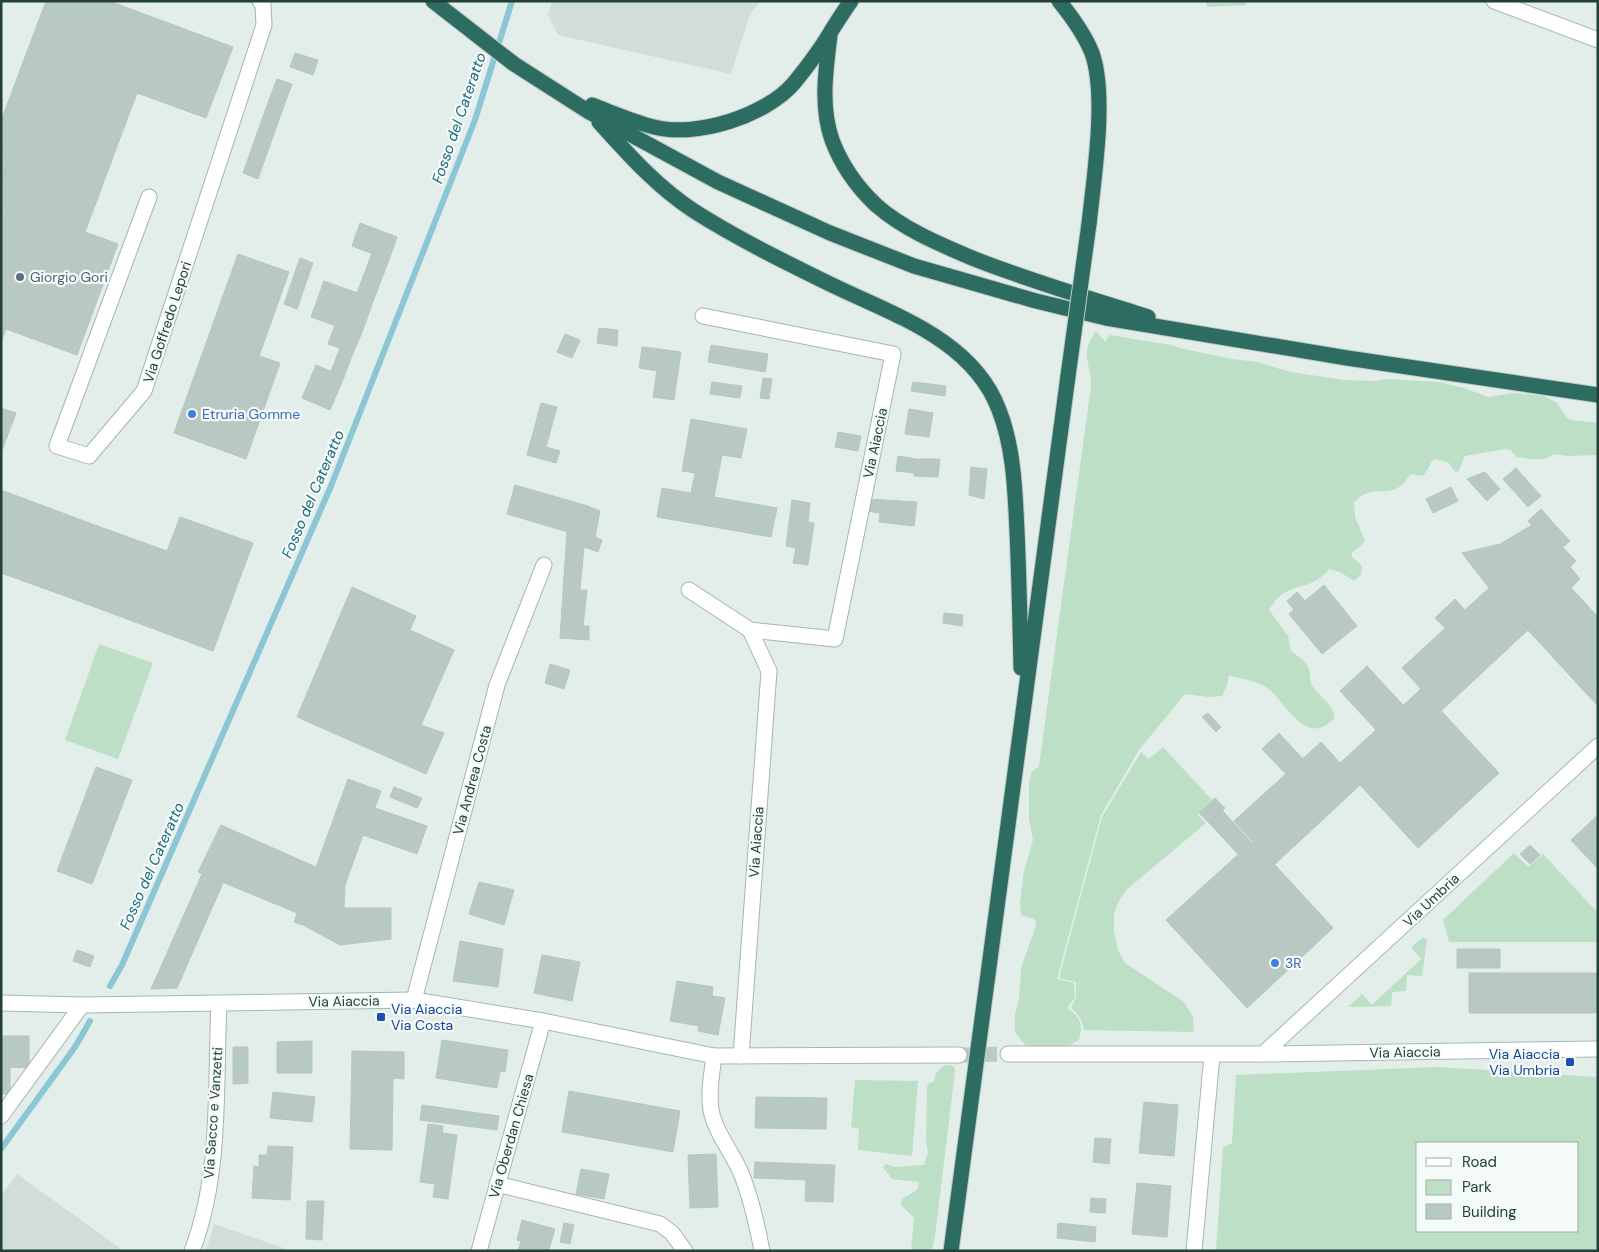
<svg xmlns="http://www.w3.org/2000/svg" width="1599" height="1252" font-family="'DM Sans',sans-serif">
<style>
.built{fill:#d1ddd8}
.green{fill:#bcdfc6;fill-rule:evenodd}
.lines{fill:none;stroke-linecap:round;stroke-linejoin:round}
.stream{stroke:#8ac6d4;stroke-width:6}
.building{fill:#b8c8c2;stroke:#b5c7c0}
.secondary-tunnel{stroke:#bccac6;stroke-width:15;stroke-dasharray:15 8;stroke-linecap:butt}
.street-casing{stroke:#a5b6b0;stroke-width:17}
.secondary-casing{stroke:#a1bab2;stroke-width:17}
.highway-casing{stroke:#c1cac7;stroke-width:17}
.street{stroke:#fff;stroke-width:15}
.secondary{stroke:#fff;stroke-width:15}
.highway{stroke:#2d6d61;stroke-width:15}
.highway-bridge-casing{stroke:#c1cac7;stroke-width:17;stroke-linecap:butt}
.highway-bridge{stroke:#2d6d61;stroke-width:15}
.service-dot{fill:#5c6f8a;stroke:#f4faf7;stroke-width:2}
.shop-dot{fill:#3f7fe0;stroke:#f4faf7;stroke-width:2}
.transit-dot{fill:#1a4fb4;stroke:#f4faf7;stroke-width:2}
.labels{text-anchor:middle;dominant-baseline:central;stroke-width:4.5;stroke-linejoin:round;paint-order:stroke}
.service-label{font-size:14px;fill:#4e5e75;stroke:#f4faf7;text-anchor:start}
.street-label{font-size:14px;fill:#224038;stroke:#f4faf7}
.shop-label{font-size:14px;fill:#366cbe;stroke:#f4faf7;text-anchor:start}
.transit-label{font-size:14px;fill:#164399;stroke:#f4faf7;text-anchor:start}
.water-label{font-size:15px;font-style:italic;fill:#1a6a7e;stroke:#f4faf7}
</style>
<rect width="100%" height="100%" fill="#e3ede9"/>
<path class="built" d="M 552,1 L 761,1 L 750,14 L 731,74 L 558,35 L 548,15 Z
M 17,1174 L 124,1251 L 1,1251 L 1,1196 Z
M 214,1224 L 292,1251 L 206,1251 Z"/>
<path class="green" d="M 1206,1 L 1246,1 L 1246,5 L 1207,7 Z
M 1096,331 L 1105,342 L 1110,335 L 1171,345 L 1184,349 L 1232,359 L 1257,362 L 1290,372 L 1344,380 L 1374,381 L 1387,379 L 1439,382 L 1464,388 L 1488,397 L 1513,393 L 1543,396 L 1556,402 L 1567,418 L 1571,420 L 1598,423 L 1598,455 L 1568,456 L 1553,454 C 1545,463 1527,458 1516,457 L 1511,450 L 1506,449 L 1465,456 L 1458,472 L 1454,471 L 1449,463 L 1436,459 L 1432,461 L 1428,469 L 1423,476 L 1410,474 C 1397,499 1381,487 1364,494 C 1360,496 1357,500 1354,502 L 1355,517 L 1365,540 L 1363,544 L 1352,552 L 1352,557 L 1362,566 L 1361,575 L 1354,581 L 1340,572 L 1329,569 C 1312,589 1303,582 1284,593 C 1277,597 1273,604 1269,610 L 1288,636 L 1291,651 C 1296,655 1305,660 1308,667 C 1311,672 1309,678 1311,683 C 1316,696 1336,704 1334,719 C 1304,748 1287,702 1266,687 C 1258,682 1238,678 1229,675 L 1227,685 L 1222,696 L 1209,697 L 1185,694 L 1139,750 L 1101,815 L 1057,979 L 1074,983 L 1075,998 L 1069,1005 L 1068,1009 C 1081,1017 1083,1025 1079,1040 L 1063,1049 L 1035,1049 L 1026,1046 L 1015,1032 L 1015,1014 L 1019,1000 L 1021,968 L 1036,926 L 1036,922 L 1034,919 L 1021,915 L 1020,903 L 1024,871 L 1033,840 L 1029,818 L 1029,782 L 1031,773 L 1039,766 L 1091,386 C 1091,362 1079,355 1096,331 Z
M 99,644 L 153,663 L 118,759 L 65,740 Z
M 1163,747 L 1212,800 L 1197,814 L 1206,823 L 1126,890 L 1118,903 L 1114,914 L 1114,931 L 1118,950 L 1125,963 L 1184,1002 L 1193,1017 L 1194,1032 L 1084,1030 C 1082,1020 1079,1014 1071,1008 L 1076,998 L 1076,982 L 1059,978 L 1102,817 L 1141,752 L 1149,759 Z
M 1514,853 L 1528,867 L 1543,854 L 1598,913 L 1598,942 L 1449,942 L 1443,920 Z
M 1423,937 L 1427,940 L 1422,976 L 1407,975 L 1406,991 L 1392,992 L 1391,1006 L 1348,1007 L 1362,994 L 1372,1005 L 1421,959 L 1411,947 Z
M 950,1065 L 954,1067 L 955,1071 L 935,1236 L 932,1251 L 911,1251 L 914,1218 L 901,1205 L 901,1201 C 907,1193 919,1194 919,1182 L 892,1179 L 883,1167 L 886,1164 L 895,1167 L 924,1165 L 928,1153 L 926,1139 L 927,1087 L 929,1083 L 934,1082 L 936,1073 L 943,1066 Z
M 1437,1067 L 1598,1077 L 1598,1251 L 1216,1251 L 1223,1147 L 1232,1143 L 1236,1075 ZM 1418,1143 L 1578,1143 L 1578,1231 L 1418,1231 Z
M 855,1080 L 918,1081 L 912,1156 L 858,1150 L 859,1129 L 851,1127 Z"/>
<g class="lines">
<path class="stream" d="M 110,986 L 122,965 L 331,486 L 475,120 L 512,1
M 1,1149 L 75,1047 L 90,1021"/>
</g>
<path class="building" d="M 46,1 L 109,1 L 233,47 L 206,118 L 137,93 L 85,232 L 1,207 L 1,182 L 12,152 L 1,148 L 1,121 Z
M 295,53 L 318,60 L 313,75 L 290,67 Z
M 277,79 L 292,84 L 284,106 L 269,100 Z
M 269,100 L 284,106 L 276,128 L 261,122 Z
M 261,122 L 276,128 L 258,179 L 243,173 Z
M 1,148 L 12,152 L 1,182 Z
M 1,207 L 85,232 L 118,244 L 77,355 L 6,329 L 1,342 Z
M 360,223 L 397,237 L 389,260 L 352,246 Z
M 372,253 L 389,260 L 374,299 L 357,293 Z
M 238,254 L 289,272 L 259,356 L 280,363 L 267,400 L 195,374 Z
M 300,258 L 313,263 L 297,309 L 284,304 Z
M 324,281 L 374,299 L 361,335 L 311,317 Z
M 335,325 L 361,335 L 353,353 L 328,344 Z
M 599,328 L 618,330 L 617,346 L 597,343 Z
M 565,334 L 580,340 L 572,358 L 557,352 Z
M 711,345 L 768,354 L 765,372 L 708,362 Z
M 642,347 L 660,349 L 657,371 L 639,368 Z
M 340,348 L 353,353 L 344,377 L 331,371 Z
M 660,349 L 681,352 L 674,400 L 653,397 Z
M 316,365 L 344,377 L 330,410 L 302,398 Z
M 195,374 L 267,400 L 246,459 L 174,433 Z
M 763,378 L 772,379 L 769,399 L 760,398 Z
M 712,382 L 742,386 L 740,398 L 710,394 Z
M 913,382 L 946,386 L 945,396 L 911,391 Z
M 541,403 L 557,407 L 546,447 L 560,451 L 556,463 L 527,455 Z
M 1,408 L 16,413 L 1,453 Z
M 909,409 L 933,413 L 929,437 L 905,434 Z
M 691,419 L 747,429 L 741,458 L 722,455 L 714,497 L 777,508 L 771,537 L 657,517 L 662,488 L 691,493 L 695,473 L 682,471 Z
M 838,432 L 861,436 L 858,451 L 835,447 Z
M 898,456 L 916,459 L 914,473 L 896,471 Z
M 916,459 L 940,459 L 938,477 L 914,476 Z
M 971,467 L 987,469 L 984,499 L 969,495 Z
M 1516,468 L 1541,496 L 1528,507 L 1503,479 Z
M 1485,472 L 1500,489 L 1487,501 L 1467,479 Z
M 515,485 L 588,506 L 581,536 L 507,514 Z
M 1451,487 L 1458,501 L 1433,513 L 1426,499 Z
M 1,490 L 92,524 L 65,596 L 1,573 Z
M 868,499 L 917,502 L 914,526 L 879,522 L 880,513 L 866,511 Z
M 792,500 L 810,503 L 808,522 L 814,523 L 808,565 L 793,563 L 796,548 L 786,546 Z
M 588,506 L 600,511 L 595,537 L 602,540 L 598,552 L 584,547 L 580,590 L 587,590 L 583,626 L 589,626 L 589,640 L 560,638 L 567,531 L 581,536 Z
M 1541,509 L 1557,527 L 1544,539 L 1528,521 Z
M 180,517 L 253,543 L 213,651 L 65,596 L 92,524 L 167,551 Z
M 1532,525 L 1553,548 L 1540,554 L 1550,565 L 1506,606 L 1489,588 L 1462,553 L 1500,544 Z
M 1557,527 L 1570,541 L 1563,547 L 1550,534 Z
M 1550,534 L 1576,561 L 1570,567 L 1580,579 L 1571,588 L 1540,554 L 1553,548 L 1544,539 Z
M 1550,565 L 1598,617 L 1598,677 L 1583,690 L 1506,606 Z
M 1324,585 L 1357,626 L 1322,654 L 1289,614 Z
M 352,587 L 416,616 L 410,630 L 454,650 L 421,725 L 444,733 L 426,774 L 297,717 Z
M 1489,588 L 1528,630 L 1441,711 L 1402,668 Z
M 1297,592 L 1305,601 L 1294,610 L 1287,601 Z
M 1455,599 L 1465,610 L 1445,628 L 1435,618 Z
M 944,613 L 963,615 L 962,626 L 943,623 Z
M 550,664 L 570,670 L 564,689 L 545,683 Z
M 1367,666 L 1403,705 L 1376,730 L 1340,691 Z
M 1598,677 L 1598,706 L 1583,690 Z
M 1421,689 L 1499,773 L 1418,848 L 1340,763 Z
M 1208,713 L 1221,727 L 1216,732 L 1202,717 Z
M 1279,733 L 1303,759 L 1286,774 L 1262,749 Z
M 1321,742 L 1360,785 L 1274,865 L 1234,821 Z
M 96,767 L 132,780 L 92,884 L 57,871 Z
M 348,779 L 381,791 L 375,808 L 427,826 L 417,854 L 363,835 L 345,885 L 320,877 L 303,925 L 294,922 L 297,913 L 198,872 L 221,825 L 316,867 Z
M 394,787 L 422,798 L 417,808 L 390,797 Z
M 1215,798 L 1225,808 L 1209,823 L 1199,813 Z
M 1222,810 L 1251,842 L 1238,854 L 1209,823 Z
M 1598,815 L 1598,869 L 1571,840 Z
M 1253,841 L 1333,928 L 1247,1008 L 1166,920 Z
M 1530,845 L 1540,855 L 1530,864 L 1520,854 Z
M 202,874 L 223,883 L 177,988 L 151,989 Z
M 320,877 L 345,885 L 344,908 L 391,908 L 391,939 L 340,945 L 303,925 Z
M 479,882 L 514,890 L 504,925 L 469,914 Z
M 460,941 L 503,949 L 498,987 L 453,981 Z
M 1457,949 L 1500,949 L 1500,968 L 1457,968 Z
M 77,950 L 94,956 L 90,967 L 73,961 Z
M 542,955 L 580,962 L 572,1001 L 534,993 Z
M 1469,973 L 1598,973 L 1598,1013 L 1469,1013 Z
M 677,981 L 713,987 L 712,996 L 725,998 L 718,1035 L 698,1031 L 699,1026 L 670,1021 Z
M 1,1036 L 29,1036 L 29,1068 L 10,1067 L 10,1079 L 1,1079 Z
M 442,1040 L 508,1050 L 505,1072 L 500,1071 L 497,1088 L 436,1078 Z
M 312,1041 L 312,1073 L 277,1073 L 277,1042 Z
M 233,1047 L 248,1047 L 248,1083 L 233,1084 Z
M 352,1051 L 404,1052 L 404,1079 L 393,1078 L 392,1150 L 350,1149 Z
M 1,1079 L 10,1079 L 10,1094 L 1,1094 Z
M 569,1091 L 680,1111 L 673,1152 L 562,1132 Z
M 273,1092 L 315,1097 L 312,1122 L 270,1118 Z
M 756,1097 L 827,1098 L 826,1129 L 755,1128 Z
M 1144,1102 L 1178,1105 L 1174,1156 L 1139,1153 Z
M 422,1105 L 499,1116 L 497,1130 L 420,1120 Z
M 428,1124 L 443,1126 L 441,1141 L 426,1139 Z
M 442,1133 L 457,1135 L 448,1199 L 433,1197 Z
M 1095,1138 L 1111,1139 L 1109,1164 L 1093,1162 Z
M 426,1139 L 441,1141 L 435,1184 L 420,1182 Z
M 268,1146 L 293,1147 L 290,1200 L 252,1198 L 254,1166 L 259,1167 L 259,1155 L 267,1155 Z
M 716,1154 L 718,1207 L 690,1208 L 688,1155 Z
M 755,1162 L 835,1165 L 834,1181 L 754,1178 Z
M 581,1169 L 609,1174 L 604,1199 L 576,1194 Z
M 806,1180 L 834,1181 L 833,1202 L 805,1201 Z
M 1137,1183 L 1171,1186 L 1167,1237 L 1132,1234 Z
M 1091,1198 L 1106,1199 L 1105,1213 L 1090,1212 Z
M 307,1201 L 324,1201 L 322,1240 L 306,1239 Z
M 522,1220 L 555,1229 L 549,1249 L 551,1251 L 518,1251 L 521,1241 L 517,1240 Z
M 564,1223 L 574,1225 L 570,1244 L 560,1242 Z
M 1058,1223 L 1096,1227 L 1095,1242 L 1057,1238 Z"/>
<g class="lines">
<path class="secondary-tunnel" d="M 959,1055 L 1008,1054"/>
<g class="street-casing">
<path id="street" d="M 149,197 L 57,446 L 89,456 L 144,391 L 264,25 L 263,5 L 260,1
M 689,590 L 750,630 L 835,639 L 893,354 L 703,316
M 414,1000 L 497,685 L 544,565
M 1263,1054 L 1598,746
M 714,1056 C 712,1073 708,1092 711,1110 C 715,1132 732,1152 741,1173 C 751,1198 757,1224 762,1251
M 741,1056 L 769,671 L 750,630
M 1,1116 L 82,1005
M 497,1184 L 660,1224 L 672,1233 L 685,1251
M 192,1251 C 222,1173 215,1085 219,1004
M 479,1251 L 543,1021
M 1194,1251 L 1212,1055"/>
</g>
<g class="secondary-casing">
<path id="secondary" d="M 1494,1 L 1598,40
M 1,1003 L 82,1005 L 414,1000 L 543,1021 L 714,1056 L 959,1055
M 1008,1054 L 1263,1054 L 1598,1049"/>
</g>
<g class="highway-casing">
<path id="highway" d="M 433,1 L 514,64 L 589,112 L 718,182 L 830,233 L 914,266 L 1036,301 L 1106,318 L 1347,358 L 1598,395
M 1059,1 C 1072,17 1084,33 1092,53 C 1107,95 1094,177 1089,224
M 830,35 C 826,69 820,106 832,140 C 841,164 857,187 876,205 C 903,229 939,244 972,258 C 1030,281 1089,298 1148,317
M 592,105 C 613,113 633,122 654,127 C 696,138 766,116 794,83 C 807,67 820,50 830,33 C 837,22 843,12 851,1
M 599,122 C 628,154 657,187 694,211 C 738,239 785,262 832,285 C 894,315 973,340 999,410 C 1014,448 1015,491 1017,531 C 1019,576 1020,622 1021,668
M 951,1251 L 1068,376"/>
</g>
<use href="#street" class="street"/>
<use href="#secondary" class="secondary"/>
<use href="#highway" class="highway"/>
<g class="highway-bridge-casing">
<path id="highway-bridge" d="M 1068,376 L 1089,224"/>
</g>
<use href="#highway-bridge" class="highway-bridge"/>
</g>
<circle class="service-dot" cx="20" cy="277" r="5"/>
<g class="shop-dot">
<circle cx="192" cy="414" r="5"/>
<circle cx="1275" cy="963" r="5"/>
</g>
<g class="transit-dot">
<rect x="376" y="1012" width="10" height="10" rx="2.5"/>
<rect x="1565" y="1057" width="10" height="10" rx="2.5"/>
</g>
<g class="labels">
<g class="service-label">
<text x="30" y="277">Giorgio Gori</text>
</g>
<g class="street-label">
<text transform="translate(167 322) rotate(-72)">Via Goffredo Lepori</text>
<text transform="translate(875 443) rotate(-78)">Via Aiaccia</text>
<text transform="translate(472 780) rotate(-75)">Via Andrea Costa</text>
<text transform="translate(756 842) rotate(-86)">Via Aiaccia</text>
<text transform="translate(1431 900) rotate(-43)">Via Umbria</text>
<text transform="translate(344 1001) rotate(-1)">Via Aiaccia</text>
<text transform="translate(1405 1052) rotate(-1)">Via Aiaccia</text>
<text transform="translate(213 1113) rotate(-86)">Via Sacco e Vanzetti</text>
<text transform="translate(511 1136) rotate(-74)">Via Oberdan Chiesa</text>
</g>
<g class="shop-label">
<text x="202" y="414">Etruria Gomme</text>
<text x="1285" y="963">3R</text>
</g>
<g class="transit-label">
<text x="391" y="1009">Via Aiaccia<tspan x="391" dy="16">Via Costa</tspan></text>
<text x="1560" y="1054" text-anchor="end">Via Aiaccia<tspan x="1560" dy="16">Via Umbria</tspan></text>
</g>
<g class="water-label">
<text transform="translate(459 118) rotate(-71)">Fosso del Cateratto</text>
<text transform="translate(313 494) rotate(-67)">Fosso del Cateratto</text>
<text transform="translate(152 866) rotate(-66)">Fosso del Cateratto</text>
</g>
</g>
<rect width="1599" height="1252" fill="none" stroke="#224038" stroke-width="5"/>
<rect x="1416" y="1142" width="162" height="90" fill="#f4faf7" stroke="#a0b0ab"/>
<rect x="1426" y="1158" width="25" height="8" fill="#ffffff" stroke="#a0b0ab"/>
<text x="1462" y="1167" font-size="15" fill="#224038">Road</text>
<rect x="1426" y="1180" width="25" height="15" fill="#bcdfc6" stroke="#a0b0ab"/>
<text x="1462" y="1192" font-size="15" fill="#224038">Park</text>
<rect x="1426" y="1204" width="25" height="15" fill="#b8c8c2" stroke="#a0b0ab"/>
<text x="1462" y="1217" font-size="15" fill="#224038">Building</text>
</svg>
